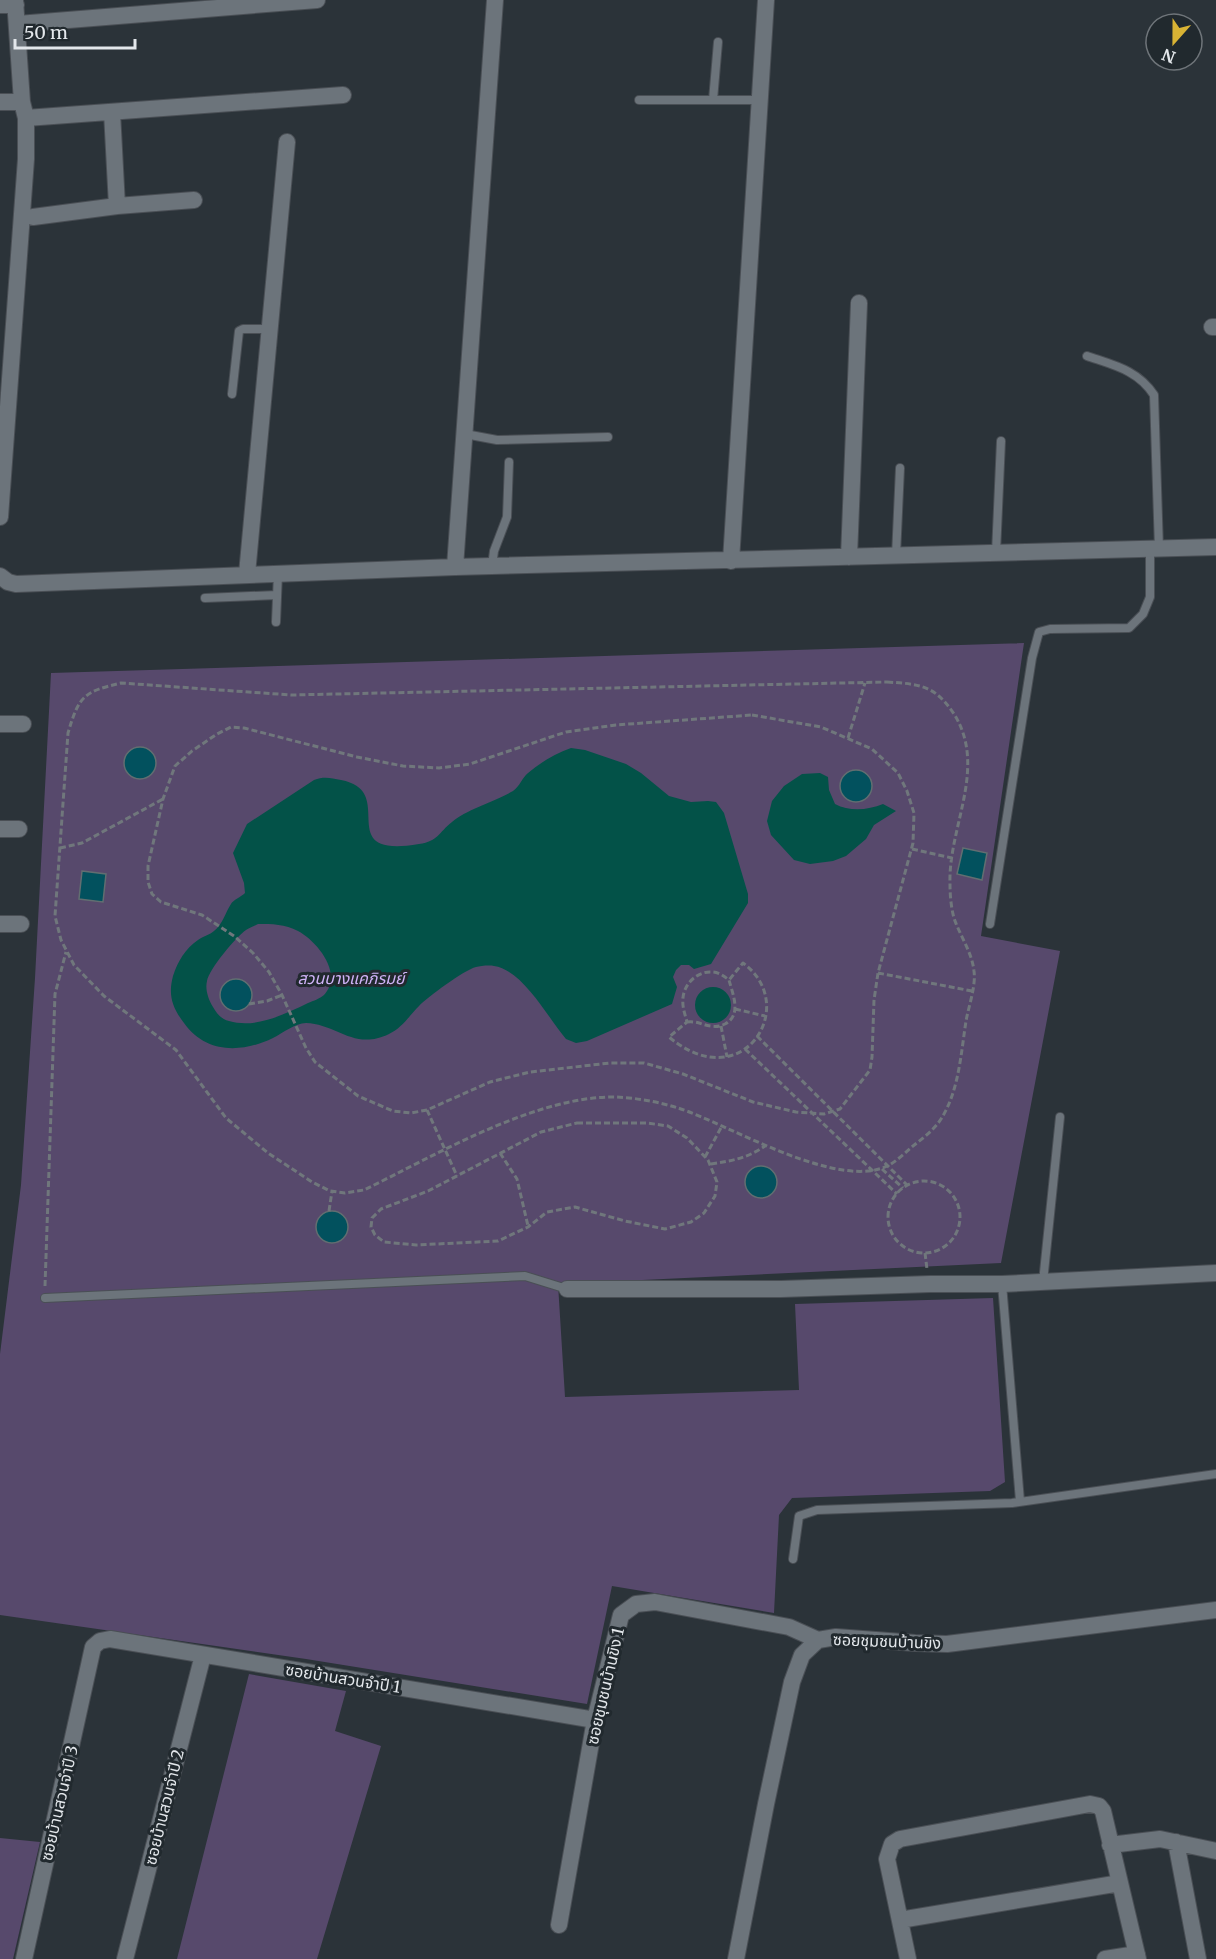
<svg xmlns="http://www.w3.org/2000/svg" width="1216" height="1959" font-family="Merriweather,'Noto Sans Thai',serif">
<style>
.green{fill:#57496c}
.water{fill:#035248;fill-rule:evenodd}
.building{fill:#02515e;stroke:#626e71;stroke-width:1.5}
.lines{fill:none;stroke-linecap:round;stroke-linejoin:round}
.lane-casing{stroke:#4a4f55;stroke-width:10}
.street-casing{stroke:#4a4f55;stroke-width:18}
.path{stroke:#70777c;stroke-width:3;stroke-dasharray:6 3;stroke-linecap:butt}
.lane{stroke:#6c747b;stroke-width:8}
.street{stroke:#6c747b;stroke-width:16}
.labels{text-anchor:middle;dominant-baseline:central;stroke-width:6;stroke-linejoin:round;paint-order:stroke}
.park-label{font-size:16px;font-style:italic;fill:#cfb3f7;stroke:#21292e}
.street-label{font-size:16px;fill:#e3e7eb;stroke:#21292e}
</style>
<rect width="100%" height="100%" fill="#2b3339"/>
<path class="green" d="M 1024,643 L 981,936 L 1060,951 L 1001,1263 L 558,1284 L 565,1397 L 799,1390 L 795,1304 L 993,1298 L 1005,1482 L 990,1491 L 792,1498 L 779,1515 L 774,1613 L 612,1586 L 587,1704 L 306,1659 L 0,1615 L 0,1354 L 21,1185 L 35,978 L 51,673 Z
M 249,1674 L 346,1691 L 335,1731 L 381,1746 L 317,1959 L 177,1959 Z
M 0,1838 L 40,1842 L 13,1959 L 0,1959 Z"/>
<path class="water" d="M 571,748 L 585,750 L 626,764 L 641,773 L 669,796 L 691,802 L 708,801 L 716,802 L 724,813 L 748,894 L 748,903 L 711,964 L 694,969 L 689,965 L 681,965 L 676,970 L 673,977 L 677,987 L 672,1004 L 587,1041 L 576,1043 L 566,1039 C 548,1018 523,970 494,966 C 489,965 480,966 476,967 C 464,970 428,997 419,1006 C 410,1015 402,1028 389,1034 C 354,1051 337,1024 306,1023 C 295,1023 283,1033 273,1038 C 242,1053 206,1054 184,1023 C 172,1007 168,995 173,976 C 178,961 185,949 198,940 C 203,936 210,935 214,931 C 223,924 225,913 231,904 C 233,900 241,897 245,893 L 244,883 L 233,853 L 247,824 L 314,780 C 324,776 331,778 341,780 C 400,791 330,859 419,844 C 439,841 438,833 452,822 C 465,810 496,801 513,791 C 520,786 522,778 528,773 C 541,762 555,754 571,748 ZM 258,924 C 272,924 285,924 298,931 C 317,941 344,974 324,995 C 321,998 313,1001 308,1003 C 285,1014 256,1029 229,1021 C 221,1019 217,1014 213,1007 C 208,999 205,989 207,981 C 209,969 236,937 246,930 C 249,928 254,926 258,924 Z
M 820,773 L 828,777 L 829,790 L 835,804 C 850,812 868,810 883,804 L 896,811 L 874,825 L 866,839 L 846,856 L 833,861 L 810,864 L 794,860 L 771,835 L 767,821 L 772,801 L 784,786 L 802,774 Z
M695 1005a18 18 0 1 1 36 0a18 18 0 1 1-36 0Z"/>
<path class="building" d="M124 763a16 16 0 1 1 32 0a16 16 0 1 1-32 0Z
M840 786a16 16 0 1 1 32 0a16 16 0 1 1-32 0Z
M 963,848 L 987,853 L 982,880 L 957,874 Z
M 82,871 L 106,874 L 103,902 L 79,899 Z
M220 995a16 16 0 1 1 32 0a16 16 0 1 1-32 0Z
M745 1182a16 16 0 1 1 32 0a16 16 0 1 1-32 0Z
M316 1227a16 16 0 1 1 32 0a16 16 0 1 1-32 0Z"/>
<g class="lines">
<g class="lane-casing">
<path id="lane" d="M 639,100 L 760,100
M 713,100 L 718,42
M 1087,356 C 1113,365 1138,370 1154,395 L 1159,549
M 232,394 L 239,331 L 243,329 L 270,329
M 465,434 L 497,440 L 608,437
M 996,553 L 1001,441
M 896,556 L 900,468
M 492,566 L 494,551 L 507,517 L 509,462
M 205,598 L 277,595
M 276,622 L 278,573
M 990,924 L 1032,658 L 1039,632 L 1050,629 L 1129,628 L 1143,614 L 1150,597 L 1150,550
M 1043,1282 L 1060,1117
M 1002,1284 L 1020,1501
M 45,1298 L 525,1276 L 567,1289
M 793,1559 L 799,1516 L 817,1510 L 1012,1503 L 1216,1474"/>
</g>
<g class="street-casing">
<path id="street" d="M 0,5 L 16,5
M 18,24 L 317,0
M 0,102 L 22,102
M 112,112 L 117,206 L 194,200
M 26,118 L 343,95
M 33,217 L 117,206
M 1212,327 L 1216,327
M 0,517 L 26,159 L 26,118 L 22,102 L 15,0
M 849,557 L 859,303
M 731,561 L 766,0
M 455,567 L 495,0
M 247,574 L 287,142
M 0,576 L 8,582 L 16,584 L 455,567 L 1216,547
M 0,724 L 23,724
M 0,829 L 19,829
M 0,924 L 21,924
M 567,1289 L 781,1289 L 930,1284 L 1002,1284 L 1216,1273
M 1176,1842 L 1198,1959
M 1110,1845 L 1160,1839 L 1216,1851
M 900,1920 L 1120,1883
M 559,1925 L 595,1720 L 621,1615 L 636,1604 L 655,1602 L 789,1627 L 818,1640
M 24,1959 L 93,1647 L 100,1641 L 110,1639 L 595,1720
M 125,1959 L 203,1655
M 736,1959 L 766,1804 L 792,1682 L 802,1655 L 818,1640 L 836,1637 L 915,1643 L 947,1644 L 1216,1610
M 908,1959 L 887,1859 L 892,1844 L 900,1839 L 1090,1804 L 1099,1806 L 1103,1811 L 1138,1959
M 1105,1959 L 1137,1954"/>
</g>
<path class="path" d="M 887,682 C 919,684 935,685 954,714 C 988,768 948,827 950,884 C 950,895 951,907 954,918 C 960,936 972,952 974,971 C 976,986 969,1005 966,1021 C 961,1053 959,1091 941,1119 C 934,1130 923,1138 913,1146 C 906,1152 899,1159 891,1164 C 841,1194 729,1124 678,1108 C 659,1102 637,1098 617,1097 C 537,1095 436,1155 364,1190 L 345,1193 L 330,1191 L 312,1182 L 268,1153 L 226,1118 L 176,1050 L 104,996 L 74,965 L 61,940 L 55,916 L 68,733 C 79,696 83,692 121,683 L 291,695 Z
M 752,715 L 821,727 L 872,749 L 898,773 L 907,791 L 914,813 L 913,843 L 878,973 L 874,1000 L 872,1057 L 870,1070 L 840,1109 L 824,1114 L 796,1112 L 753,1102 L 683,1074 L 644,1063 L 610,1063 L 530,1072 L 490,1082 L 427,1110 L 411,1113 L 393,1111 L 358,1096 L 315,1062 L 306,1048 L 282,995 L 269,972 L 253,953 L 234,936 L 202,915 L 161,902 L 152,894 L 148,882 L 148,866 L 163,799 L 175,766 L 192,751 L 217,734 L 231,727 L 244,728 L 357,757 L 403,766 L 439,768 L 470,764 L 566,732 L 616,725 Z
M 848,738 L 865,683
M 60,848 L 82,843 L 163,799
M 912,849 L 952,858
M 878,973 L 972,991
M 249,1004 L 267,1001 L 282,995
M 735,1009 L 765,1016
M 687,1022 C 699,1021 701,1025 711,1026 C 716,1027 721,1026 725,1024 C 742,1015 733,995 729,980 C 724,976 718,972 712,972 C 697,971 684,984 683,998 C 682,1007 685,1014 687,1022 L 669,1037 C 743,1099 801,1005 743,963 L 729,980
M 721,1026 L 727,1057
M 757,1036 L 908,1186
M 745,1049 L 897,1194
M 427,1110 L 457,1176
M 577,1123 L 647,1123 L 668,1126 L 687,1138 L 708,1160 L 717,1182 L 715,1196 L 704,1213 L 691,1222 L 665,1229 L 625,1221 L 575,1207 L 547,1212 L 528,1227 L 498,1241 L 416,1245 L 384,1242 L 375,1235 L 371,1227 L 372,1218 L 381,1209 L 428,1191 L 541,1132 Z
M 500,1153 L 517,1179 L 528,1226
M 705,1157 L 722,1126
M 711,1164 C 731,1161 748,1158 765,1146
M 882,1169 L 903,1188
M888 1217a36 36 0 1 1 72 0a36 36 0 1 1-72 0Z
M 329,1211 L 332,1191
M 925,1253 L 927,1269
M 45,1286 L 55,994 L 66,952"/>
<use href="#lane" class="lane"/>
<use href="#street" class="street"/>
</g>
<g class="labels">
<g class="park-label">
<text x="351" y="978">สวนบางแคภิรมย์</text>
</g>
<g class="street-label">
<text transform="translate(887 1641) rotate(2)">ซอยชุมชนบ้านขิง</text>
<text transform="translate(343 1678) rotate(9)">ซอยบ้านสวนจำปี 1</text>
<text transform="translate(605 1686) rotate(-77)">ซอยชุมชนบ้านขิง 1</text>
<text transform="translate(59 1803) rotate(-77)">ซอยบ้านสวนจำปี 3</text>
<text transform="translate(164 1807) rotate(-76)">ซอยบ้านสวนจำปี 2</text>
</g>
</g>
<g transform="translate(1174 42) rotate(201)"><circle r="28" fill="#21292e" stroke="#6f757a" stroke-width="1.5"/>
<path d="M0-4.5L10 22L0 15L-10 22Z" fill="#d9b334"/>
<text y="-9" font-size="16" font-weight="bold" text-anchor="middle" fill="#e3e7eb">N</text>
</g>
<path d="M15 39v9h120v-9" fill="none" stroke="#e3e7eb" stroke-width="3"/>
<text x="24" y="39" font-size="18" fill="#e3e7eb" stroke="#21292e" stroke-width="4.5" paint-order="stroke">50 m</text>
</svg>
